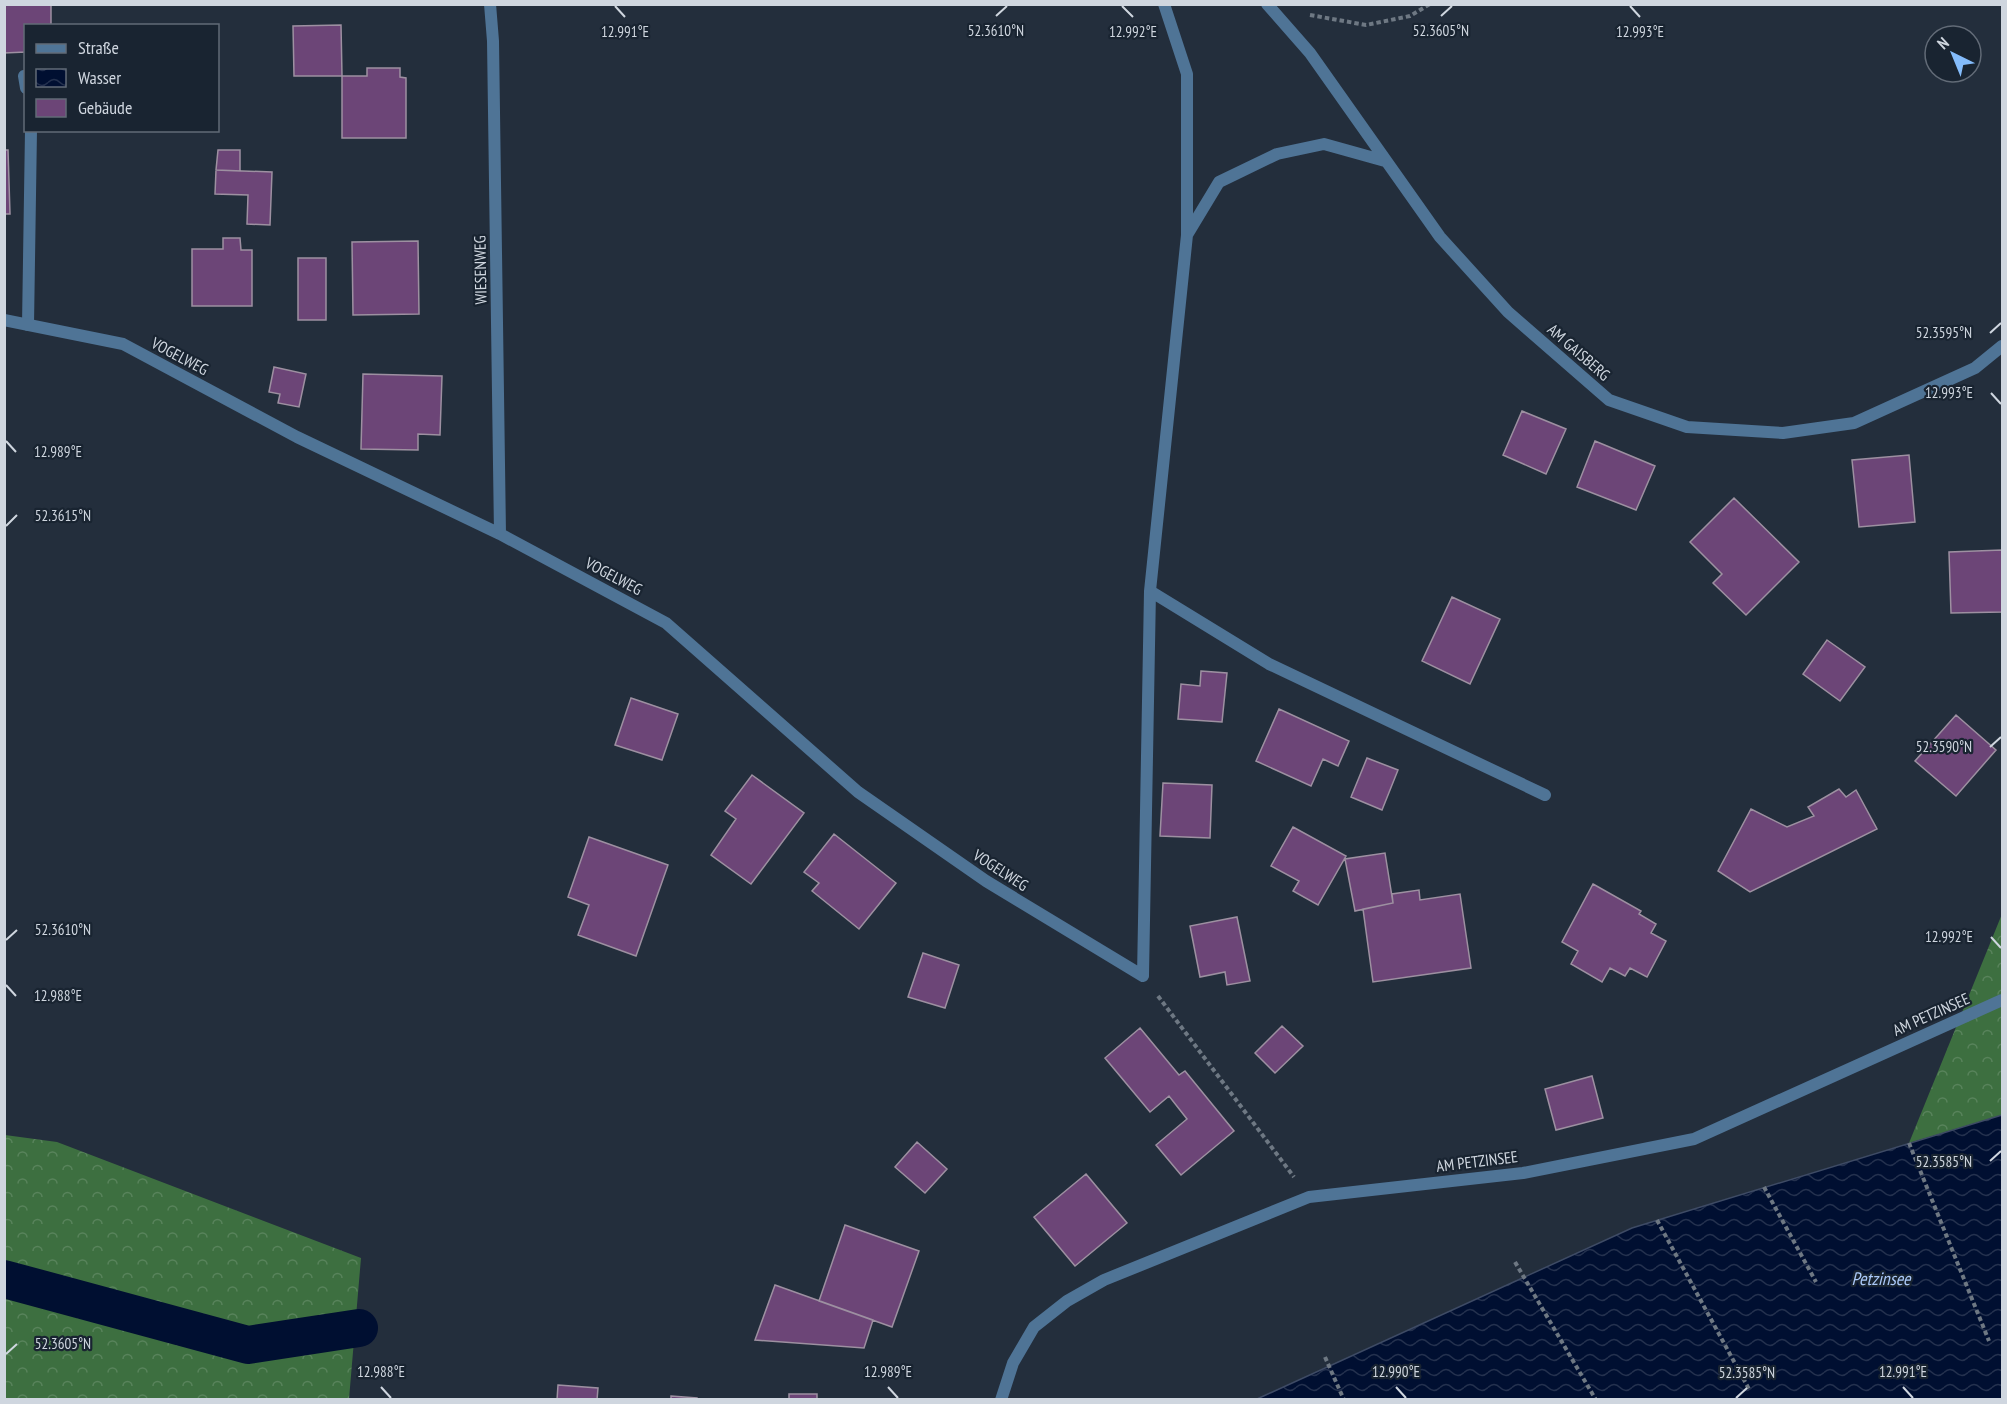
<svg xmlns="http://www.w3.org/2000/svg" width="2007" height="1404" font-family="'PT Sans Narrow',sans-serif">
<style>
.forest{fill:url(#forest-crowns)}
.water{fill:url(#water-waves);stroke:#3e4b65;stroke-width:1.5}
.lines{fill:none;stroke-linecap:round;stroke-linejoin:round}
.canal{stroke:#000f31;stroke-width:38}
.building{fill:#6c4577;stroke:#9d90a1;stroke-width:1.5}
.path{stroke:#6e7883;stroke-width:4;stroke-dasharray:4.5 3;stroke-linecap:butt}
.lane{stroke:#4f7496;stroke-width:12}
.street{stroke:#4f7496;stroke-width:12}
.ticks{fill:none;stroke:#cfd6df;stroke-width:2}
.labels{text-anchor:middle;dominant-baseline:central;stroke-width:4.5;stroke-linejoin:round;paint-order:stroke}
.street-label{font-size:16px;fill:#cfd6df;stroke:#192431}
.water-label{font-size:18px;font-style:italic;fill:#aac8f7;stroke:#192431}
.ticks-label{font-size:15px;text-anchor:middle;fill:#cfd6df;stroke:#192431;stroke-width:4.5;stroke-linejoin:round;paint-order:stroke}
</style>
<defs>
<pattern id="forest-crowns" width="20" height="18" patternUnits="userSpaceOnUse" patternTransform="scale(1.5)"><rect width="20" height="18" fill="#3d6f40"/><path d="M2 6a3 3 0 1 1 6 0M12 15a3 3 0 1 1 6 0" fill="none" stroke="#58835b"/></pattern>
<pattern id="water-waves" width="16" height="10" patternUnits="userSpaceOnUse" patternTransform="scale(1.5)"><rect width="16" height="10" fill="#000f31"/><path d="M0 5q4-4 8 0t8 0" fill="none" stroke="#24314e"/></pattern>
</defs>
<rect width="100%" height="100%" fill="#232e3c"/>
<path class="forest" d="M 2002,914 L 2002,1115 L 1909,1143 Z
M 5,1135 L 57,1142 L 361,1258 L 349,1399 L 5,1399 Z"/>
<path class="water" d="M 2002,1115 L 2002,1399 L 1257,1399 L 1632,1228 Z"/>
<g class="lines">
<path class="canal" d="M 4,1279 L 248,1345 L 359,1328"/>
</g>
<path class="building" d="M 4,4 L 51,4 L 51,26 L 26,26 L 26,52 L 4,53 Z
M 341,25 L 342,76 L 294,76 L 293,26 Z
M 367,68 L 400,68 L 400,77 L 406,78 L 406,138 L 342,138 L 342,76 L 367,76 Z
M 4,150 L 8,150 L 10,214 L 4,214 Z
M 218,150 L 240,150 L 240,171 L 216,170 Z
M 216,170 L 272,172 L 270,225 L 247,224 L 248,195 L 215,194 Z
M 223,238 L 240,238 L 241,250 L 252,250 L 252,306 L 192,306 L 192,249 L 223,249 Z
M 418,241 L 419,314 L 353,315 L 352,242 Z
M 298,258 L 326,258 L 326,320 L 298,320 Z
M 274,367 L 306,374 L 299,407 L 278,403 L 280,394 L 269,392 Z
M 363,374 L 442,376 L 440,435 L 418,434 L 418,450 L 361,449 Z
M 1522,411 L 1566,429 L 1546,474 L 1503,455 Z
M 1595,441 L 1655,466 L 1636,510 L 1577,487 Z
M 1909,455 L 1915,522 L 1859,527 L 1852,460 Z
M 1734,498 L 1799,562 L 1746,615 L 1713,583 L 1722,574 L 1690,542 Z
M 2002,550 L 2002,612 L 1951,613 L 1949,552 Z
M 1452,597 L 1500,619 L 1470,684 L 1422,661 Z
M 1827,640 L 1865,667 L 1840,701 L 1803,674 Z
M 1201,671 L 1227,673 L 1222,722 L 1178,719 L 1181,684 L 1200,686 Z
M 631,698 L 678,714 L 662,760 L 615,745 Z
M 1279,709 L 1349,741 L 1338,766 L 1323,759 L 1311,786 L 1256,761 Z
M 1956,715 L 1996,750 L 1956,796 L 1915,761 Z
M 1367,758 L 1398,770 L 1382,810 L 1351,797 Z
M 752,775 L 804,813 L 751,884 L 711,855 L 736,819 L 725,811 Z
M 1163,783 L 1212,785 L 1210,838 L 1160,836 Z
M 1839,789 L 1846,797 L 1856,790 L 1877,829 L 1750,892 L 1718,871 L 1751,809 L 1787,827 L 1814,816 L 1808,807 Z
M 1293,827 L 1346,856 L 1318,905 L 1293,891 L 1299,881 L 1271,866 Z
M 834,834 L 896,883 L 859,929 L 812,891 L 819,883 L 804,872 Z
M 589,837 L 668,865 L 636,956 L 578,935 L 589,905 L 568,897 Z
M 1385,853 L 1393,903 L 1355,911 L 1345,859 Z
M 1593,884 L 1641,911 L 1639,914 L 1656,924 L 1651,933 L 1666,941 L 1647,977 L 1630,968 L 1625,976 L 1610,968 L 1602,982 L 1571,964 L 1578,951 L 1562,942 Z
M 1419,890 L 1420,900 L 1460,894 L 1471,968 L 1373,982 L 1363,909 L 1393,903 L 1392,894 Z
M 1237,917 L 1250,981 L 1227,985 L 1225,972 L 1200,977 L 1190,926 Z
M 923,953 L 959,965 L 945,1008 L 908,997 Z
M 1282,1026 L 1303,1046 L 1275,1073 L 1255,1053 Z
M 1140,1028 L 1179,1075 L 1185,1071 L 1234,1131 L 1181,1175 L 1156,1145 L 1187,1119 L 1169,1096 L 1150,1112 L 1105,1058 Z
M 1592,1076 L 1603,1118 L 1556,1130 L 1545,1089 Z
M 917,1142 L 947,1169 L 925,1193 L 895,1167 Z
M 1086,1174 L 1127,1223 L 1075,1266 L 1034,1217 Z
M 845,1225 L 919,1251 L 892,1327 L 819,1301 Z
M 775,1285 L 873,1320 L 864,1348 L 755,1340 Z
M 558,1385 L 598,1388 L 597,1400 L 557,1400 Z
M 789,1394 L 817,1394 L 817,1400 L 789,1400 Z
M 671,1396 L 697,1398 L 697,1400 L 671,1400 Z"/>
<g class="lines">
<path class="path" d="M 1310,15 L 1366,25 L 1410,16 L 1430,4
M 1158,996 L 1294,1177
M 1909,1143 L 1989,1341
M 1764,1187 L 1816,1282
M 1657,1220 L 1750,1391
M 1515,1262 L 1596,1400
M 1325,1357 L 1344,1400"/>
<path class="lane" d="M 24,76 L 26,88
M 28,325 L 31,130"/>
<path class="street" d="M 490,4 L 493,41 L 500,534
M 1164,4 L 1187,74 L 1187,234
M 1267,4 L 1310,53 L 1440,237 L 1508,312 L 1609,400 L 1687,427 L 1783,433 L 1854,423 L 1975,368 L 2002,346
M 4,320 L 123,344 L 297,437 L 500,534 L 666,623 L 858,792 L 986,881 L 1143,976
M 1150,591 L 1269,664 L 1545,795
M 1143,976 L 1150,591 L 1187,235 L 1219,182 L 1277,154 L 1324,144 L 1385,161
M 1001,1400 L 1013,1363 L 1034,1327 L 1067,1301 L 1104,1280 L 1309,1197 L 1523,1173 L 1694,1139 L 2002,1000"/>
</g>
<path class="ticks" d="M 615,6 L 625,17M 1122,6 L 1133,17M 1630,6 L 1640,17M 996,16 L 1007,6M 1441,16 L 1452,6M 1990,333 L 2001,323M 1991,393 L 2001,404M 6,441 L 16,452M 6,526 L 17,515M 1990,747 L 2001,737M 1991,937 L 2001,948M 6,940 L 17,930M 6,985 L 16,996M 1990,1161 L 2001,1151M 6,1354 L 17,1344M 381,1387 L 391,1398M 888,1387 L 898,1398M 1396,1387 L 1406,1398M 1903,1387 L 1913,1398M 1736,1398 L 1747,1388"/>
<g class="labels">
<g class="street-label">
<text transform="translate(480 270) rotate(-91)">WIESENWEG</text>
<text transform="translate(1579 352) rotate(41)">AM GAISBERG</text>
<text transform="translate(180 356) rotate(28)">VOGELWEG</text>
<text transform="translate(614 576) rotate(28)">VOGELWEG</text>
<text transform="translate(1001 870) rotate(33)">VOGELWEG</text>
<text transform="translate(1931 1014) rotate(-24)">AM PETZINSEE</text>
<text transform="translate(1477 1161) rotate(-7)">AM PETZINSEE</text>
</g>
<g class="water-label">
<text x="1881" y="1278">Petzinsee</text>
</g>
</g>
<g class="ticks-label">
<text x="996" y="36">52.3610°N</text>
<text x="1441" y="36">52.3605°N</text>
<text x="625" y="37">12.991°E</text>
<text x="1133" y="37">12.992°E</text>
<text x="1640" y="37">12.993°E</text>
<text x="1944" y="338">52.3595°N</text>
<text x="1949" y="398">12.993°E</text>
<text x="58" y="457">12.989°E</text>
<text x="63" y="521">52.3615°N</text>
<text x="1944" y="752">52.3590°N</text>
<text x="63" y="935">52.3610°N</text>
<text x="1949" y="942">12.992°E</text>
<text x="58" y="1001">12.988°E</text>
<text x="1944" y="1167">52.3585°N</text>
<text x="63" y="1349">52.3605°N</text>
<text x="381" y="1377">12.988°E</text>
<text x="888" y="1377">12.989°E</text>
<text x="1396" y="1377">12.990°E</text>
<text x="1903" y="1377">12.991°E</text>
<text x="1747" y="1378">52.3585°N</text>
</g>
<rect width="2007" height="1404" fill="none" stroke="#cfd6df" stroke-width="12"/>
<rect x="24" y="24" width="195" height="108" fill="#192431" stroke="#626b77" stroke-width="1.5"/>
<rect x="36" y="44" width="30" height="9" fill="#4f7496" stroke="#626b77" stroke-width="1.5"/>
<text x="78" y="54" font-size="18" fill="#cfd6df">Straße</text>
<rect x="36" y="69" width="30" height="18" fill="url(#water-waves)" stroke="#626b77" stroke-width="1.5"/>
<text x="78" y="84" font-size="18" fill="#cfd6df">Wasser</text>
<rect x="36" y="99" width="30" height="18" fill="#6c4577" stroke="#626b77" stroke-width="1.5"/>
<text x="78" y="114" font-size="18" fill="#cfd6df">Gebäude</text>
<g transform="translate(1953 54) rotate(317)"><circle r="28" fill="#192431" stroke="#626b77" stroke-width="1.5"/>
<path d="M0-4.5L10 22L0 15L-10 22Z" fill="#84bcfb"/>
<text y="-9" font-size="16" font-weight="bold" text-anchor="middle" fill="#cfd6df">N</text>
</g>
</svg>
